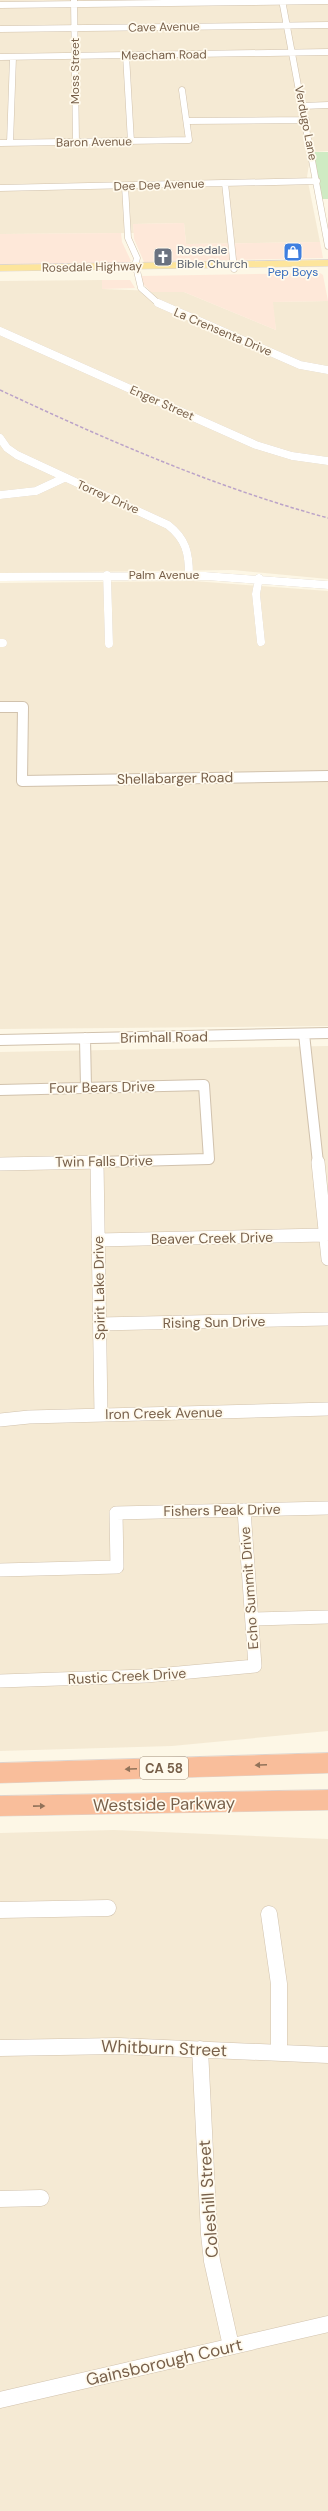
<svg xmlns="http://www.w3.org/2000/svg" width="328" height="2511" font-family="'DM Sans',sans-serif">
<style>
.residential{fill:#f5ead4}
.commercial{fill:#fee8d9}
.green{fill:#cfebc3}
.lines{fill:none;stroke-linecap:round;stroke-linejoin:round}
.minor-far4-casing{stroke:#d1c2ad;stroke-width:7}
.minor-far3-casing{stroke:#d1c2ad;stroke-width:8}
.minor-far2-casing{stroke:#d1c2ad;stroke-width:12}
.minor-far1-casing{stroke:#d1c2ad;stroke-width:14}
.minor-casing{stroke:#d1c2ad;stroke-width:17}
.major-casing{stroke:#dcd5d0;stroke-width:1}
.highway-casing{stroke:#dcd5d0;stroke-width:1}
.minor-far4{stroke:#fff;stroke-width:6}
.minor-far3{stroke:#fff;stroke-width:8}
.minor-far2{stroke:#fff;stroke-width:10}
.minor-far1{stroke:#fff;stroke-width:13}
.minor{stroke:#fff;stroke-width:16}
.major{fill:#fde59c;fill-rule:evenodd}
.highway{fill:#f9be9b;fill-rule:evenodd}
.rail{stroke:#bba3c8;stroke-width:1.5;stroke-dasharray:3.5 2;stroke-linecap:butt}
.oneway{fill:#917259}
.labels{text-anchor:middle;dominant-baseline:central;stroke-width:3.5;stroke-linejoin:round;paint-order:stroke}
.far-street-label{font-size:12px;fill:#775f49;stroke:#fffaed}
.far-worship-label{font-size:12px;fill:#5b616d;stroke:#fffaed;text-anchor:start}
.far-shop-label{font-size:12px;fill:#366cbe;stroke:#fffaed}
.shield{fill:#fffaed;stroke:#a08e7a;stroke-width:1}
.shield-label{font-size:13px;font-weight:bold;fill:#775f49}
.street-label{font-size:14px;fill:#775f49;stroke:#fffaed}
.near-street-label{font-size:17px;fill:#775f49;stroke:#fffaed}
</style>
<rect width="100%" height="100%" fill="#fdf7e6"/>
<path class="residential" d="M 0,0 L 328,0 L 328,151 L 311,152 L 307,177 L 320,242 L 186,244 L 184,223 L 133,224 L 134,233 L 0,234 Z
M 102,280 L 102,289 L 184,292 L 276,330 L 272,302 L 328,301 L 328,579 L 233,570 L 0,573 L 0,281 Z
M 193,581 L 328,591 L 328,1026 L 0,1029 L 0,583 Z
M 328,1046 L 328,1731 L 172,1746 L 0,1751 L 0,1052 Z
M 114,1830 L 328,1839 L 328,2511 L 0,2511 L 0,1833 Z"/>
<path class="commercial" d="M 184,223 L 186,244 L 320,242 L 323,258 L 144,262 L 134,239 L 133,224 Z
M 121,233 L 122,242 L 131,261 L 125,264 L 0,265 L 0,234 Z
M 320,273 L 323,275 L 328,301 L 273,302 L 276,330 L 184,292 L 151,292 L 143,284 L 141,276 Z
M 102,280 L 130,280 L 135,288 L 102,289 Z"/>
<path class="green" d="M 312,152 L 328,152 L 328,199 L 321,199 Z"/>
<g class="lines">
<g class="minor-far4-casing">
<path id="minor-far4" d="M 74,0 L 76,142
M 282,0 L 328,246
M 0,5 L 328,1
M 0,29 L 328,25
M 126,55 L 131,142
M 0,57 L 328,52
M 303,106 L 328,105
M 187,121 L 306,120
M 0,143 L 189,140 L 182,90
M 10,143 L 13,57
M 225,183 L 234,269
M 125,186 L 128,238 L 137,258 L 135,266
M 0,188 L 317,181
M 137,271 L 141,288 L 159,304"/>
</g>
<g class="minor-far3-casing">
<path id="minor-far3" d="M 158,303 L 300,365 L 328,370
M 0,331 L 256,445 L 292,456 L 328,461
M 0,438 L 7,448 L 17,455 L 168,525 C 186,539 189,553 189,575
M 0,495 L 36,491 L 64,478
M 107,575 L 109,644
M 0,577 L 205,576 L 328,585
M 259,578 L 256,594 L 261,642
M 0,643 L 3,643"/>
</g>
<g class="minor-far2-casing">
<path id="minor-far2" d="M 0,707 L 23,707 L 22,781 L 328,776
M 304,1034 L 318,1163
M 85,1038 L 86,1088
M 0,1040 L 328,1033
M 0,1090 L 204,1085 L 209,1159 L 59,1163
M 97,1161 L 97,1163"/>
</g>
<g class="minor-far1-casing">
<path id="minor-far1" d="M 97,1162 L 101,1415
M 318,1162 L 328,1259
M 0,1164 L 101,1162
M 98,1240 L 325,1235
M 100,1324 L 328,1319
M 0,1420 L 29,1417 L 328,1409
M 0,1570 L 117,1567 L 116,1513 L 328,1508
M 252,1619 L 328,1617
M 0,1681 L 146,1676 L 255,1666 L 244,1510"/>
</g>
<g class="minor-casing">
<path id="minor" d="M 0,1910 L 108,1908
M 269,1914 L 279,1984 L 279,2053
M 0,2048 L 118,2046 L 328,2055
M 200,2049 L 209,2234 L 212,2261 L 231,2346
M 0,2199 L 41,2198
M 0,2400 L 328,2324"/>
</g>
<g class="major-casing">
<path id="major" d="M 328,260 L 328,266 L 0,271 L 0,265 Z"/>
</g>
<g class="highway-casing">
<path id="highway" d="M 328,1753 L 328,1773 L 0,1783 L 0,1763 Z
M 328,1790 L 328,1810 L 0,1816 L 0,1796 Z"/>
</g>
<use href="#minor-far4" class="minor-far4"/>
<use href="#minor-far3" class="minor-far3"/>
<use href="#minor-far2" class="minor-far2"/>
<use href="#minor-far1" class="minor-far1"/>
<use href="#minor" class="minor"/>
<use href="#major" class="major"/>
<use href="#highway" class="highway"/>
<path class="rail" d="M 0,390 C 107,440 214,487 328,518"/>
</g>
<defs><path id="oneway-solid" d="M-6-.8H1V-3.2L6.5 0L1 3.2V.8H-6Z"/></defs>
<g class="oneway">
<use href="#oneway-solid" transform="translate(261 1765) rotate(178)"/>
<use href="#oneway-solid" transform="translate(131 1769) rotate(178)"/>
<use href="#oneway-solid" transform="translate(39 1806) rotate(-1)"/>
</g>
<defs>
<g id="shop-square" transform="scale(1)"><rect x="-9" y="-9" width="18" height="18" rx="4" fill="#3f7fe0" stroke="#fffaed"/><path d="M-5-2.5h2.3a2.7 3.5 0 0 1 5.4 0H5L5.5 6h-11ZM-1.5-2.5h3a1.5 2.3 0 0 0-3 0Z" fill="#fff"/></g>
<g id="church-square" transform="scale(1)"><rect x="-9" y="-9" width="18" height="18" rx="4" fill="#6b7280" stroke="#fffaed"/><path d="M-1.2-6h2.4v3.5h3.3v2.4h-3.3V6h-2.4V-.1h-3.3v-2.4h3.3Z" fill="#fff"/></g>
</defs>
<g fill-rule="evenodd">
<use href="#shop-square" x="293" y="252"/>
<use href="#church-square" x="163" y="257"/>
</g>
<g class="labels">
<g class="far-street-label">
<text transform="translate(164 27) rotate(-1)">Cave Avenue</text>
<text transform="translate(164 55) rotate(-1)">Meacham Road</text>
<text transform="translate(75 71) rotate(-90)">Moss Street</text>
<text transform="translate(306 123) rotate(79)">Verdugo Lane</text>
<text transform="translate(94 142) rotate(-1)">Baron Avenue</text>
<text transform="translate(159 185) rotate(-2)">Dee Dee Avenue</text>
<text transform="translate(92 267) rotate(-1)">Rosedale Highway</text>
<text transform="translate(223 332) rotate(23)">La Crensenta Drive</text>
<text transform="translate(162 403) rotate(24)">Enger Street</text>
<text transform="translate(108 497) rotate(24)">Torrey Drive</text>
<text x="164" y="575">Palm Avenue</text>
</g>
<g class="far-worship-label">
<text x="177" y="250">Rosedale<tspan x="177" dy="14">Bible Church</tspan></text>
</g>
<g class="far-shop-label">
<text x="293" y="272">Pep Boys</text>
</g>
<rect class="shield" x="140" y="1757" width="48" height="22" rx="3"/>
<g class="shield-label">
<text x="164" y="1768">CA 58</text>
</g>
<g class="street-label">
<text transform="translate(175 778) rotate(-1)">Shellabarger Road</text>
<text transform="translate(164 1037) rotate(-1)">Brimhall Road</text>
<text transform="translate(102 1087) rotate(-1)">Four Bears Drive</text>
<text transform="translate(104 1161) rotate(-1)">Twin Falls Drive</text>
<text transform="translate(212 1238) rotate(-1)">Beaver Creek Drive</text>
<text transform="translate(99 1288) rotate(-91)">Spirit Lake Drive</text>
<text transform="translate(214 1322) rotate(-1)">Rising Sun Drive</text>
<text transform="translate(164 1413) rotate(-1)">Iron Creek Avenue</text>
<text transform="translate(222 1510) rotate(-1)">Fishers Peak Drive</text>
<text transform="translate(249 1588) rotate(-94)">Echo Summit Drive</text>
<text transform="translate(127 1676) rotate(-3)">Rustic Creek Drive</text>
</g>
<g class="near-street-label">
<text transform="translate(164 1804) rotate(-1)">Westside Parkway</text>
<text transform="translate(164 2048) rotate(2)">Whitburn Street</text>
<text transform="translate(208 2199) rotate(-94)">Coleshill Street</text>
<text transform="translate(164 2362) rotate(-13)">Gainsborough Court</text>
</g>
</g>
</svg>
